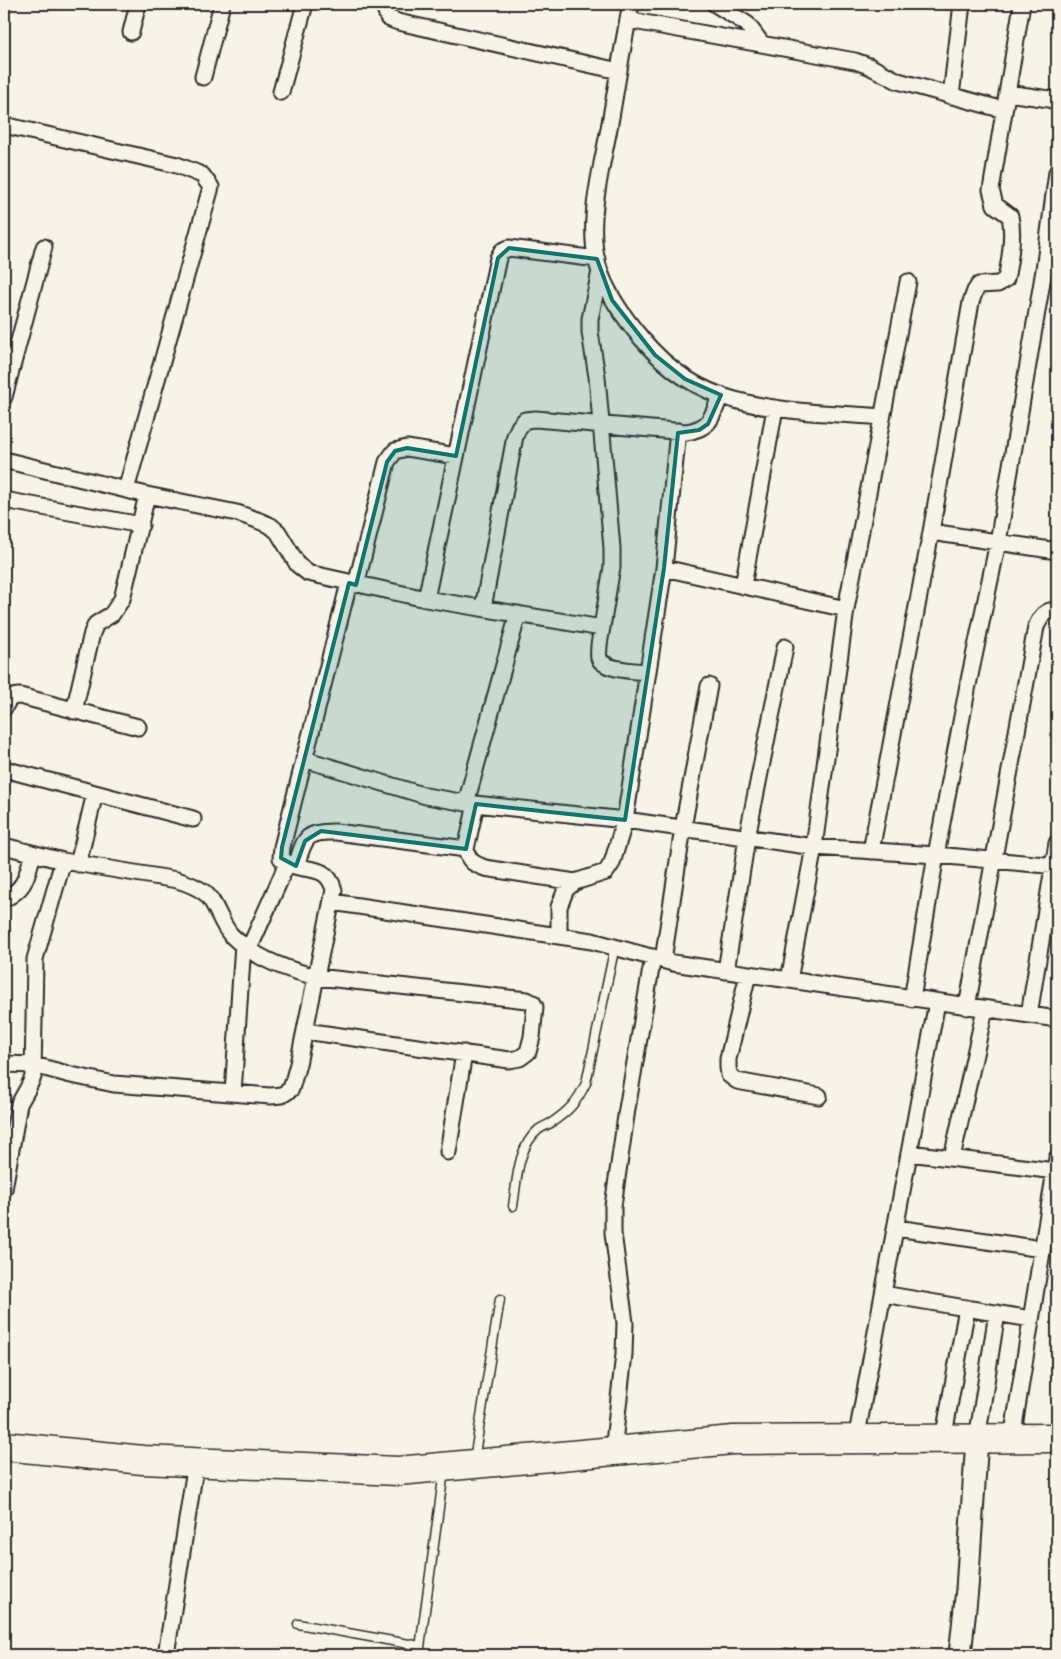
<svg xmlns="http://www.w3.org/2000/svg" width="1061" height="1659" font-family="'Indie Flower',sans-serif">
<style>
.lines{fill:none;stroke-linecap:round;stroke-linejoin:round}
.lane-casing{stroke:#2b2b2b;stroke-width:11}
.street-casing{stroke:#2b2b2b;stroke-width:19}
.secondary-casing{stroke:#2b2b2b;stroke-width:25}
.highway-casing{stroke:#2b2b2b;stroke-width:31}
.lane{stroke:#f7f3e8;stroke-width:8}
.street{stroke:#f7f3e8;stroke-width:15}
.secondary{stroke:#f7f3e8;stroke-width:21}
.highway{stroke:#f7f3e8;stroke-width:28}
.marked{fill:#0f766e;fill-opacity:0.2;stroke:#0f766e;stroke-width:4;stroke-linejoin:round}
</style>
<rect width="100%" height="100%" fill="#f7f3e8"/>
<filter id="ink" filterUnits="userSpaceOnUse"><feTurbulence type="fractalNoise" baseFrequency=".02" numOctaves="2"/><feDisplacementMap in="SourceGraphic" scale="10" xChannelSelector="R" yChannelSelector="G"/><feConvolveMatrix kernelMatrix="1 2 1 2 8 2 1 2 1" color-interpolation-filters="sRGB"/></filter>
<g filter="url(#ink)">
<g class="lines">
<g class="lane-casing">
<path id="lane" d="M 513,1206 C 517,1182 517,1148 538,1130 C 542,1127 547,1125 551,1123 C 569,1111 577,1102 586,1083 L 615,946
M 474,1460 L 500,1299
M 298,1624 L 420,1646
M 786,1653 L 800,1655
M 419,1655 L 444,1471"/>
</g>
<g class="street-casing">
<path id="street" d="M 386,4 L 385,8 L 388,18 L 398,22 L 619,71
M 631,4 C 623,43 617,83 610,123 C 602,168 584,227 600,272 C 609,297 625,319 642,339 C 667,369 697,390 735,400 C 782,413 833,413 882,417
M 715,4 L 747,24 L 762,44
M 628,20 L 855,61 L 869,66 L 898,81 L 1004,110
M 131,32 L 138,4
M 203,77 L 222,4
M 281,92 L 305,4
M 1007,93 L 1049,99 L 1057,102
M 951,96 L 962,4
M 4,125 L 177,165 L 202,175 L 211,187 L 126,490
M 600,271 L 590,319 L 590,332 L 597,377 L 612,548 L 612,567 L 599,645 C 599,649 598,655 599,658 C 603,670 637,671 648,672
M 4,397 L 44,247
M 4,460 L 147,495 L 237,513 L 257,520 L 271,526 L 278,532 L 298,565 L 308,573 L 426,599 L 602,628
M 4,500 L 141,525
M 931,532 L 1057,551
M 664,568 L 846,609
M 356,585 L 387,462 L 395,451 L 407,448 L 456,456
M 743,586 L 775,408
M 426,599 L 498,258 L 502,251 L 509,248 L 597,259
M 483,608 L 515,436 L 519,427 L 525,420 L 536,419 L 686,432 C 712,428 711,417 721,395
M 4,708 C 8,700 10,696 20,696 L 138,727
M 74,711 L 92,633 L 96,624 L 112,614 L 122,599 L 147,495
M 304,759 L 426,796 L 466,803 L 625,820 L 814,847 L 936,855 L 1057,866
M 4,769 L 193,819
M 466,803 L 518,614
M 476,804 L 466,849 C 468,861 474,864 485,868 L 575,882
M 4,846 L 63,861 L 177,880 C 187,883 196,886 205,893 C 216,902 220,923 231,935 C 253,957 287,970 317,977 L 527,1000 L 533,1003 L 535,1007 L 532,1037 L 528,1052 L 520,1058 L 509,1060 L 305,1031
M 871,851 L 931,532 L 971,302 L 975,291 L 979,285 L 998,284 L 1006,279 C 1010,260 1014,235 1010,216 L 995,205 L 991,190 L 1022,4
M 78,864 L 95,793
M 296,866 C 305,839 304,831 336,832 L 466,849
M 4,899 C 27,888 26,876 33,854
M 332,902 L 592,941 L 673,963 L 1057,1019
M 559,936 L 559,907 L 566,889 L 575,882 L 606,872 L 612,863 L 625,820 L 664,568 L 678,431
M 249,949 L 287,864
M 663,960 L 683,828 L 709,686
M 726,971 L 747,838 L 785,647
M 748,974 L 728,1059 L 728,1067 L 729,1075 L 737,1081 L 819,1096
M 789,980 L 814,847 L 846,609 L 908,282
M 912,999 L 936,855 L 968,685 L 998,542 L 1044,270 L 1057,172
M 967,1007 L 1036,627 C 1041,616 1045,610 1057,610
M 1029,1015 L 1057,843
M 4,1064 L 34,1065 L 71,1075 L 114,1084 L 270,1096 L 282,1095 L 291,1089 L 298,1064 L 334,890 C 326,859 298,876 281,858 L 282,847 L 349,583
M 233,1093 L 243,944
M 448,1152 L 464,1053
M 909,1153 L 1055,1171
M 952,1158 L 985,1009
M 4,1189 L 19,1104 L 28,1088 L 33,1077 L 35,959 L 63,861
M 896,1228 L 1042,1249
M 883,1294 L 1031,1319
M 977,1439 L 997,1313
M 1012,1439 L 1057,1158
M 856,1440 L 937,1002
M 943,1440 L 967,1308
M 613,1451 L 624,1354 L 625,1323 L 613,1233 L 613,1206 L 627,1109 L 653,957
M 166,1655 L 196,1462"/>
</g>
<g class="secondary-casing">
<path id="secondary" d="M 960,1655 L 967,1589 L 977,1439"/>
</g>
<g class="highway-casing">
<path id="highway" d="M 4,1446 L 143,1460 L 398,1471 L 733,1440 L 1057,1438"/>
</g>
<use href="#lane" class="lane"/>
<use href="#street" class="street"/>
<use href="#secondary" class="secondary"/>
<use href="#highway" class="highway"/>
</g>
</g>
<path class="marked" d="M 509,248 L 597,259 L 612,300 L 655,355 L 685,379 L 721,395 L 708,424 L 699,430 L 678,433 L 664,568 L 625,820 L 476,804 L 466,849 L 321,831 L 305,841 L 296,866 L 281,858 L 282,847 L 349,583 L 356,585 L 387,462 L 395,451 L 407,448 L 456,456 L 498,258 Z"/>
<rect width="1061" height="1659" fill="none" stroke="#f7f3e8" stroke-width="20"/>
<rect x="10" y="10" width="1041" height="1639" fill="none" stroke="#2b2b2b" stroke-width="2" filter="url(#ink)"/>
</svg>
